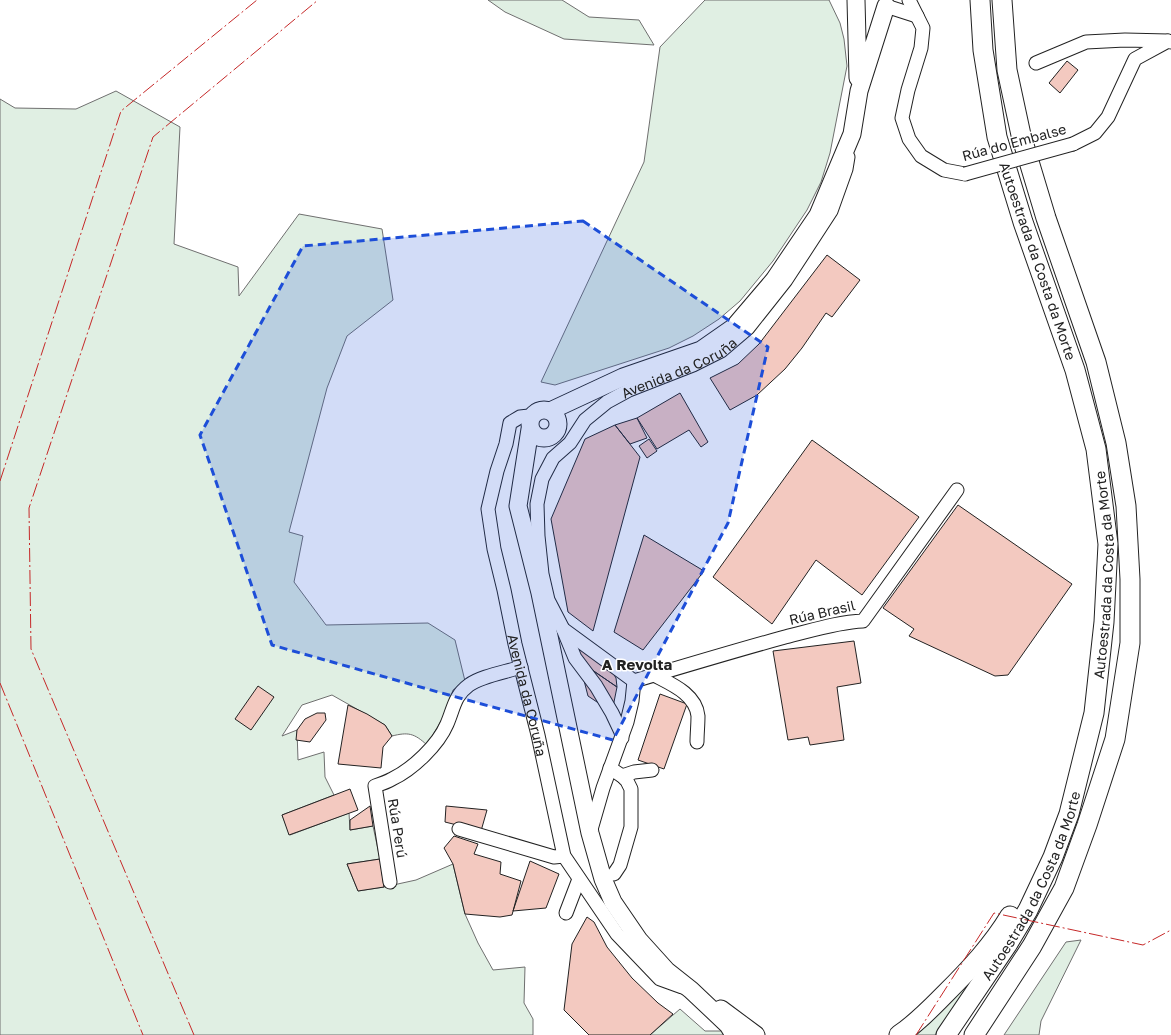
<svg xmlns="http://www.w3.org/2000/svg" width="1171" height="1035" font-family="'Golos Text',sans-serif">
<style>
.green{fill:#e0efe3;stroke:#6f6f6f}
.building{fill:#f3c9c0;stroke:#222}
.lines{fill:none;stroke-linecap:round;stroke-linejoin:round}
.minor-casing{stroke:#222;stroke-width:15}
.major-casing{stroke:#222;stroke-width:19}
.highway-casing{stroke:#222;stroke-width:21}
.minor{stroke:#fff;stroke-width:13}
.major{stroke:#fff;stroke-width:17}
.highway{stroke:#fff;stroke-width:19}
.minor-bridge-casing{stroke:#222;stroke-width:15;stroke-linecap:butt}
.minor-bridge{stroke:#fff;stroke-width:13}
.power{stroke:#c62828;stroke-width:1;stroke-dasharray:14 3 2 3;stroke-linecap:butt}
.marked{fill:#1d4ed8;fill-opacity:0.2;stroke:#1d4ed8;stroke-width:3;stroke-dasharray:8 5;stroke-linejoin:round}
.labels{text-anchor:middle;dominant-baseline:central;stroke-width:3;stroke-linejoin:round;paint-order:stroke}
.street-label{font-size:14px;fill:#222;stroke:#fff}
.neighbourhood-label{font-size:15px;font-weight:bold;fill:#222;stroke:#fff}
</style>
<rect width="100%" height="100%" fill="#fff"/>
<path class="green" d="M 488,0 L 562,0 L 589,17 L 639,20 L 654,45 L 564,39 L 505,12 Z
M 705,0 L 829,0 L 840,23 L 844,39 L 847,66 L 830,153 L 821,182 L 807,210 L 773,261 L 740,301 L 719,319 L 693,336 L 669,348 L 555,385 L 541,382 L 644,162 L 660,47 Z
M 116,91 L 180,127 L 174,244 L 238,267 L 239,296 L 299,214 L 382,229 L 393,300 L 347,336 L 327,388 L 289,532 L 303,536 L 294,582 L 326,625 L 428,623 L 455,640 L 465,681 L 453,690 L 444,716 L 427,745 C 414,733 408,732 392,736 L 385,725 L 332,695 L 302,705 L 282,736 L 297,730 L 298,760 L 324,752 L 325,777 L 334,795 L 282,815 L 290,835 L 349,813 L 350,830 L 373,826 L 380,859 L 347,864 L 358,891 L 384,887 L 416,880 L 453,864 L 465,914 L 478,943 L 493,970 L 525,967 L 524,1003 L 533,1019 L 533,1035 L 0,1035 L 0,99 L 15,108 L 76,109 Z
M 1081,940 L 1041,1021 L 1039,1035 L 1004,1035 L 1066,942 Z
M 965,987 L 968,990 L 935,1035 L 912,1035 Z
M 680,1009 L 705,1031 L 725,1031 L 727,1035 L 650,1035 Z"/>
<path class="building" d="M 1067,61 L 1078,70 L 1060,93 L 1049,83 Z
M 827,255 L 860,280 L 832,317 L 826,313 L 802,348 L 785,369 L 757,395 L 730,410 L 710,378 L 738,364 L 759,344 Z
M 680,393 L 708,442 L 701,447 L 689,430 L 657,449 L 637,418 Z
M 637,418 L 647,438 L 630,444 L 615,425 Z
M 615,425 L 640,457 L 593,631 L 568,612 L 551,519 L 585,439 Z
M 649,439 L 657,451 L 647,458 L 639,446 Z
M 812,440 L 919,517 L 862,595 L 816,560 L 772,624 L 713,577 Z
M 958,505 L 1072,584 L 1008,675 L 995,676 L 909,636 L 914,629 L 883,608 Z
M 644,535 L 704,571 L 643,650 L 614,632 Z
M 854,641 L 861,683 L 837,687 L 844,740 L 810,745 L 808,737 L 788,740 L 773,651 Z
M 576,646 L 611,670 L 616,678 L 617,687 L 579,661 Z
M 579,661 L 617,687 L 612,712 L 588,696 Z
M 258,686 L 274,697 L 251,730 L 235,719 Z
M 660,694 L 687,704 L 664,769 L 638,760 Z
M 348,705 L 367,714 L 385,725 L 392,736 L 383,747 L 381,768 L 338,764 Z
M 317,713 L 325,713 L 326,720 L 310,742 L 296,740 L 297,730 L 305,719 Z
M 350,789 L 358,810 L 289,835 L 282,815 Z
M 370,806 L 373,826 L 350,830 L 350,820 Z
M 446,806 L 487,810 L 481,831 L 445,822 Z
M 454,836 L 478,844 L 474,854 L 501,862 L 500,874 L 521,881 L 512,915 L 500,917 L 465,914 L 453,864 L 444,848 Z
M 380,859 L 384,887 L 358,891 L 347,864 Z
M 530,861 L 559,874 L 546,908 L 513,911 Z
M 587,917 L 594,922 L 607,947 L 632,978 L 658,1003 L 673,1014 L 650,1035 L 589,1035 L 564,1010 L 572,944 Z"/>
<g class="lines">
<g class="minor-casing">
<g id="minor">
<path d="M 909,0 L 923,28 L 921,48 L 908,90 L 902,118 L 909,139 L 921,156 L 944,170 L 965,174"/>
<path d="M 886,6 L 917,16"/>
<path d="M 1036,63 L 1086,42 L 1125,40 L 1168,41"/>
<path d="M 1073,144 L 1095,133 L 1108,117 L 1135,59 L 1168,41 L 1171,42"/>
<path id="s1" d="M 534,413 L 529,416 L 520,417 L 510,423 L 506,444 L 497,471 L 488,509 L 494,549 L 504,590 L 515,644 L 538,735 L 564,856 L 617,934 L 660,979 L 682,987"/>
<path d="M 563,629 L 575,658 L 596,686 L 612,713 L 621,732 L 622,738"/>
<path d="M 654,675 C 671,684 696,694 698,716 C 698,725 697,734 697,742"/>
<path id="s2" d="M 634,681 L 563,629 L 548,600 L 542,574 L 538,536 L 537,504 L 542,479 L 553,458 L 570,443 L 585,420 L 607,402 L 629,390 L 693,365 L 721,351 L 748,328 L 786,280 L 831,211 L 846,169 L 848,157"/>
<path d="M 634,681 C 684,666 734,651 785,637 C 810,631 837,622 863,621 L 957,490"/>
<path d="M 610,768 L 622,776 L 627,781 L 631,789 L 631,827 L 620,865 L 614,874"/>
<path d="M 622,776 L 634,772 L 652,770"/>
<path d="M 459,829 L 554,857 L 564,856"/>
<path d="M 590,833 L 603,788 L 627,722 L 632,701 L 634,681"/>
<path d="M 390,882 L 375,786 C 381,784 387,782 392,779 C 413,769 438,745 447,724 C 454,708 454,696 469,685 C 481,676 506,672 521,667"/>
<path d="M 566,913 L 579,879"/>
</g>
</g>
<g class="major-casing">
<path id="major" d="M 856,0 L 858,78
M530 424a14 14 0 1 1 28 0a14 14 0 1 1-28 0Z
M 550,411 L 623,377 L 701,350 L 734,327 L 774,280 L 818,215 L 852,134 L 859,91 L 886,6
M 530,429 L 518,506 L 540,593 L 590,833 L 603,879 L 613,902 L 639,940 L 667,971 L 691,990 L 728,1025 L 734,1035
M 721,1009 L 756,1035"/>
</g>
<g class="highway-casing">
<g id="highway">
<path d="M 899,1035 C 917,1023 929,1010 945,994 C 969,970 992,946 1010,916"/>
<path id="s3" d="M 946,1035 L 1007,945 L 1028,910 L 1053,857 L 1069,814 L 1094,713 L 1104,622 L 1108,544 L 1096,449 L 1075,370 L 1023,222 L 997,137 L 983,50 L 980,0"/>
<path d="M 974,1035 L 1032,946 L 1064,888 L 1087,825 L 1115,739 L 1130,643 L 1130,579 L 1126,506 L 1116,443 L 1096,362 L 1046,218 L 1021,135 L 1007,70 L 1002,0"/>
</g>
</g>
<use href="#minor" class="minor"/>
<use href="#major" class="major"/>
<use href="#highway" class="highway"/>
<g class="minor-bridge-casing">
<path id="minor-bridge" d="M 965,174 L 1073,144"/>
</g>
<use href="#minor-bridge" class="minor-bridge"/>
<path class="power" d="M 0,481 L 121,111 L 257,0
M 0,683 L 143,1035
M 194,1035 L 31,649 L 29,508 L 153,137 L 318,0
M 916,1035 L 994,913 L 1143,945 L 1171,930"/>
</g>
<path class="marked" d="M 583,221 L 768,347 L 728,523 L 613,740 L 438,692 L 272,645 L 200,435 L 303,246 Z"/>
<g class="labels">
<g class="street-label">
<text transform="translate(1014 142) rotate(-15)">Rúa do Embalse</text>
<text transform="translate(1038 261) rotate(71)">Autoestrada da Costa da Morte</text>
<text stroke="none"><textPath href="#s2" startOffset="425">Avenida da Coruña</textPath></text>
<text stroke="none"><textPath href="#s3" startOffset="497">Autoestrada da Costa da Morte</textPath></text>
<text transform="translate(822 612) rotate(-13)">Rúa Brasil</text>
<text stroke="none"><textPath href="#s1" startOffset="306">Avenida da Coruña</textPath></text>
<text transform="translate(398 828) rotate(81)">Rúa Perú</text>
<text stroke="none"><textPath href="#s3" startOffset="173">Autoestrada da Costa da Morte</textPath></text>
</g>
<g class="neighbourhood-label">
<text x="637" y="664">A Revolta</text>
</g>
</g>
</svg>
